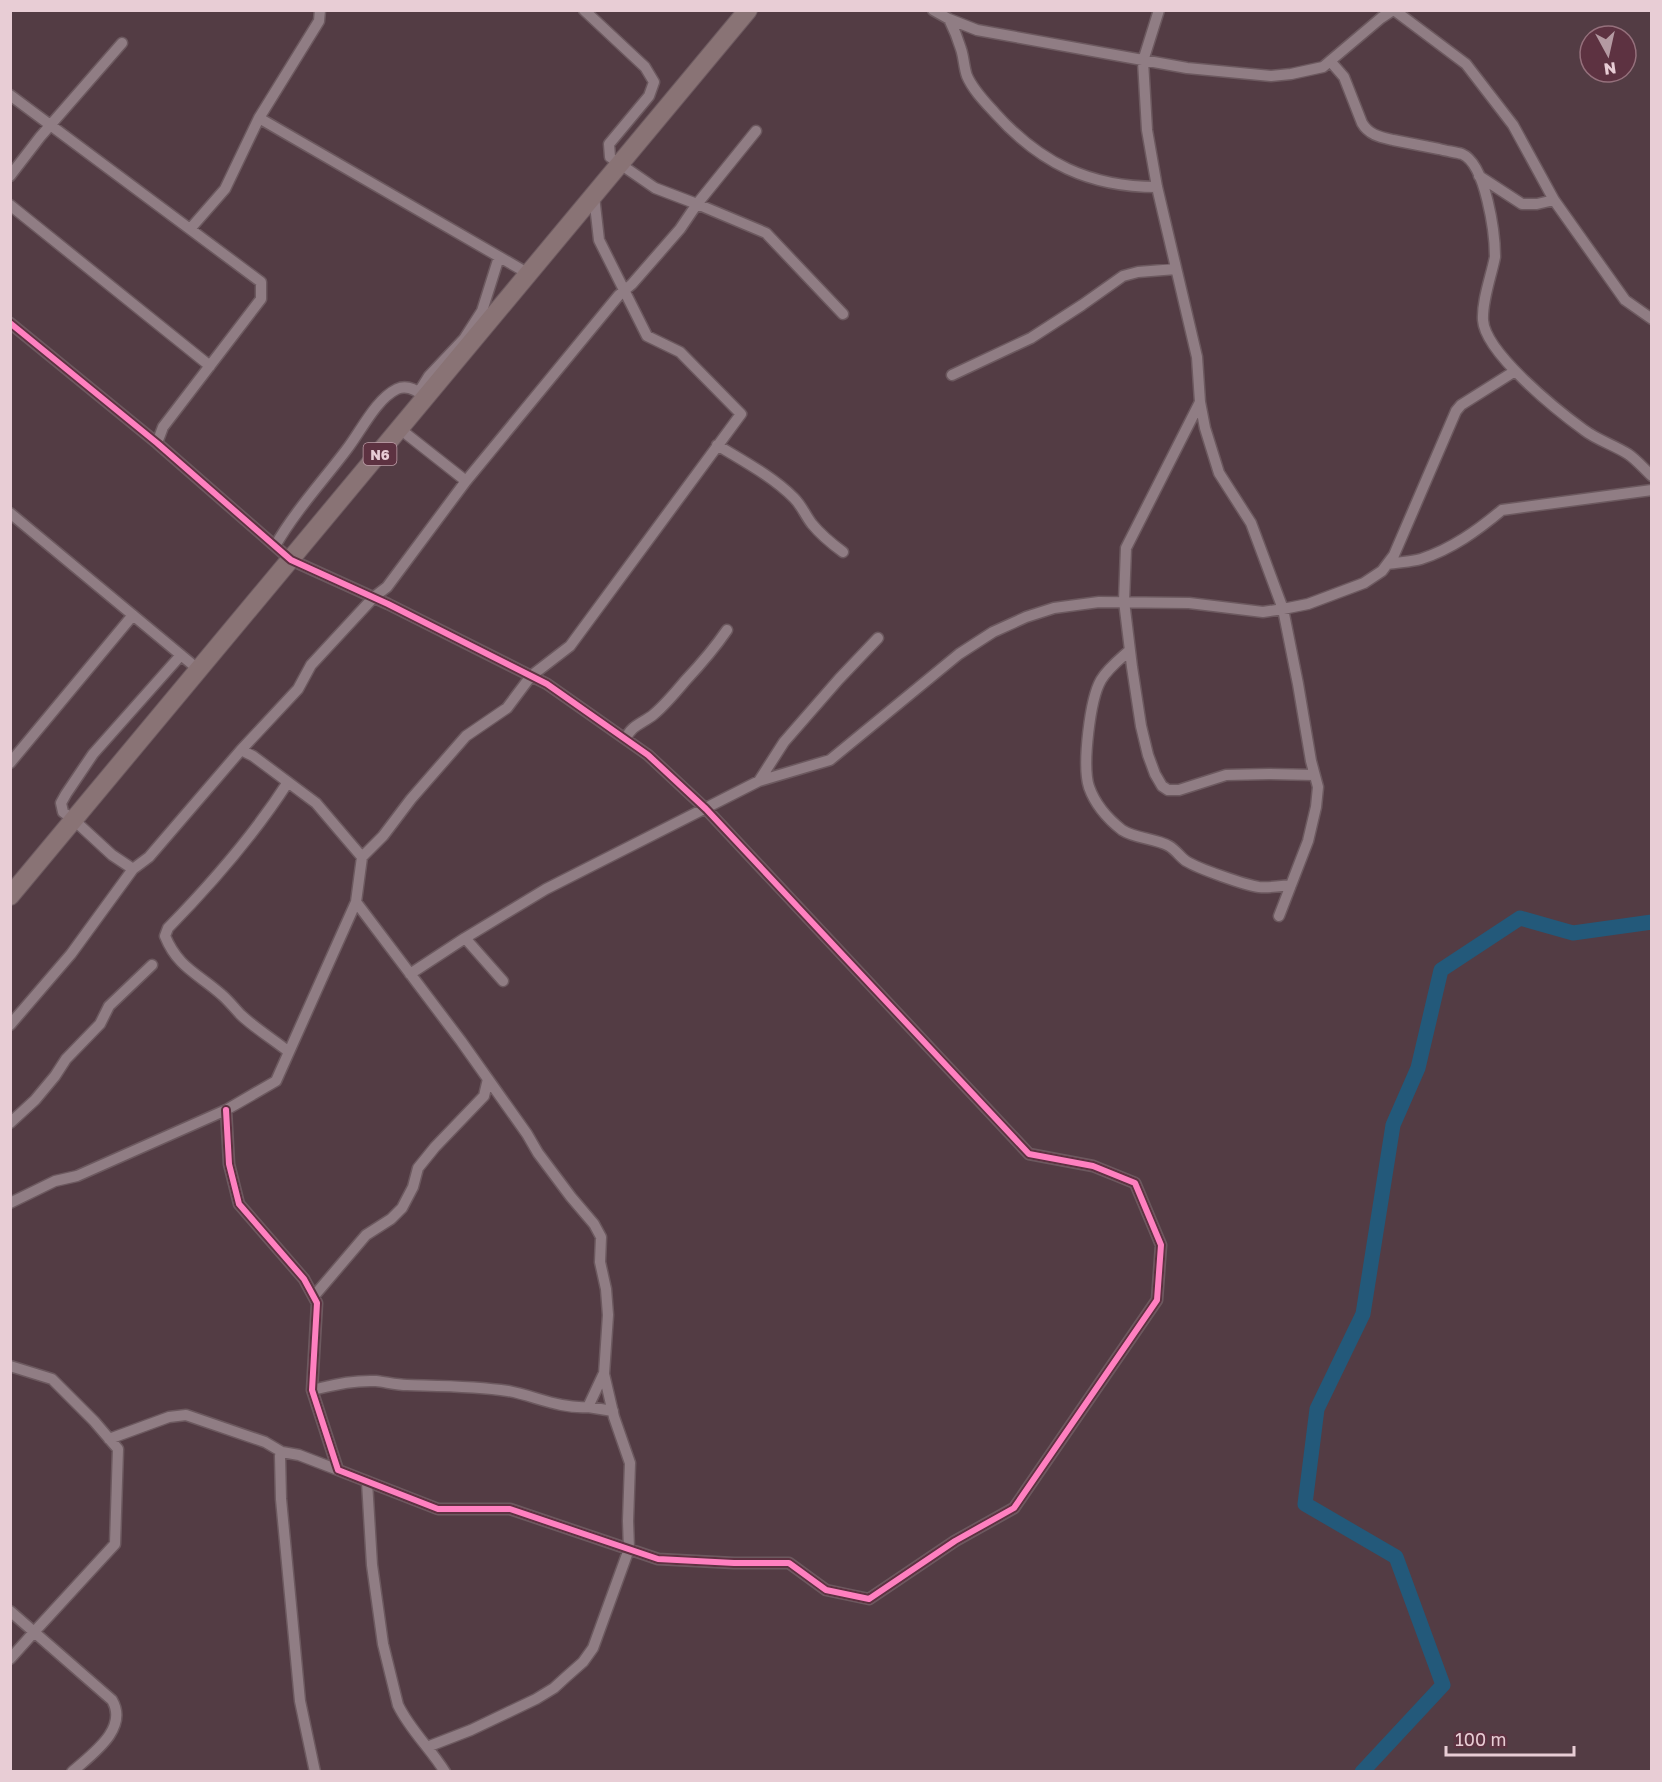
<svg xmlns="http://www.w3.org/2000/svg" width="1662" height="1782" font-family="'Golos Text',sans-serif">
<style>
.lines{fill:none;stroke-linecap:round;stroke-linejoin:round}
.river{stroke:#23597a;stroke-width:15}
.street-casing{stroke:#6c595f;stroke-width:13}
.highway-casing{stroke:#6c595f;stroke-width:20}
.street{stroke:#907d84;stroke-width:10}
.highway{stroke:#897375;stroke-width:18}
.cycleway-casing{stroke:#5d3241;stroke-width:10}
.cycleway{stroke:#ff80c0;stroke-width:6}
.labels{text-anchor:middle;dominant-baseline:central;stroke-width:5;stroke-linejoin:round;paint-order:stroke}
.shield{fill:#5d3241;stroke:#be9ea9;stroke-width:1.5}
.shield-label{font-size:14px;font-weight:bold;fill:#e8cdd5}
</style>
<rect width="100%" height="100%" fill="#533c44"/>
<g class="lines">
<path class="river" d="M 1362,1772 L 1443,1685 L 1396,1557 L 1305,1504 L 1317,1409 L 1363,1314 L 1393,1125 L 1418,1068 L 1441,970 L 1520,918 L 1573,933 L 1652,922"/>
<g class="street-casing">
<path id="street" d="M 584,10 L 645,67 L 654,82 L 649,96 L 609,144 L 610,157 L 655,188 L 697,204 L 766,233 L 843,314
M 933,10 L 949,19 L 977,30 L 1187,68 L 1271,76 L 1291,74 L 1323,67 L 1381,18 L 1393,10
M 1159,10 L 1143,61 L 1147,130 L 1157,187 L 1197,357 L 1200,402 L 1126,548 L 1124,601 L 1132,667 L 1141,726 L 1148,755 L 1155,774 L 1162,786 L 1168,790 L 1179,790 L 1226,775 L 1269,774 L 1314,775
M 1394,10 L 1466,64 L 1513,125 L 1554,200 L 1625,300 L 1652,319
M 949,19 C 954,29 958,39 961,49 C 964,58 964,68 967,76 C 973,90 985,102 995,113 C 1040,163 1089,187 1157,187
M 1331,62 L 1344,77 L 1362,123 C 1369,135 1380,137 1393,140 C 1408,143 1424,146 1439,149 C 1446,151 1455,152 1462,154 C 1486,164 1495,234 1495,257 C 1491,277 1482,300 1483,320 C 1485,353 1558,411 1584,430 C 1597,440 1614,445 1628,454 C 1637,460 1644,469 1652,476
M 10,95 L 261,282 L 261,299 L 163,427 L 157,443
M 259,118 L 529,274
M 10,176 L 40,137 L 122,43
M 1479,176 L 1522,204 L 1537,204 L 1554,200
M 10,205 L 210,366
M 190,229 L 225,189 L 259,118 L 319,21 L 320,10
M 10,323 L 157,443 L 291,560 L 388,604 L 547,684 L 648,755 L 706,809 L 1029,1154 L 1093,1166 L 1135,1183 L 1161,1245 L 1157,1300 L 1014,1508 L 955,1541 L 869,1599 L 826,1590 L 789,1563 L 734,1563 L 658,1559 L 510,1509 L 438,1509 L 338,1470 L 312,1390 L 317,1303 L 304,1279 L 239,1204 L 229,1164 L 226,1110
M 952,375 L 1031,338 L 1082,305 L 1123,276 L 1138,272 L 1176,269
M 419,392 L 429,376 L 464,339 L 482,311 L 499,257
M 1200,402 L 1205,428 L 1219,473 L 1251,523 L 1283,609 L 1298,684 L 1311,761 L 1318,787 L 1316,807 L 1308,841 L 1279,916
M 400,429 L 466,481
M 717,445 C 743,461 772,476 794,498 C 802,506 805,515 812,524 C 821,535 832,544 843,552
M 10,513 L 199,670
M 275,546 C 295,511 323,481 347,449 C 361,431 376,399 397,389 C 408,384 418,391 426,398
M 1388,564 C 1399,562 1411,562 1421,559 C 1452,549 1478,530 1502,510 L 1652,490
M 1130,650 C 1120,659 1108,668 1101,680 C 1090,699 1082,765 1089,787 C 1095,804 1108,819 1122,830 C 1136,839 1155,838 1169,846 C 1176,850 1180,857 1186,861 C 1199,869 1245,885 1259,887 C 1270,888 1281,886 1291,885
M 626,739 C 630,726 643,723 653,715 C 665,705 675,693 685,681 C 700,665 714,649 727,630
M 241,750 L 298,689 L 311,665 L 374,597 L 387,587 L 466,481 L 619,295 L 632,284 L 680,229 L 697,204 L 756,131
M 10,763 L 133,615
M 759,781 L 784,742 L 839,679 L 878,638
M 288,782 C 254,835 212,883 168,928 L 165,936 C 178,968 199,974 222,995 C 229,1001 235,1009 241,1015 C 256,1029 274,1040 289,1052
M 362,857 L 383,836 L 411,799 L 466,736 L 507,708 L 531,676 L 570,646 L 741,414 L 680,352 L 647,336 L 599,240 L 594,196
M 356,902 L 461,1041 L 527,1134 L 538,1153 L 571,1197 L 594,1224 L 601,1237 L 600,1262 L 606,1289 L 608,1315 L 604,1374 L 614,1417 L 630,1463 L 628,1521 L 629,1549 L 593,1648 L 583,1662 L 566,1677 L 554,1688 L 536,1699 L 471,1730 L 427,1747
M 465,938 L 503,981
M 410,974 L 465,938 L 546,889 L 759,781 L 830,760 L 959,654 L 993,632 L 1026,617 L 1054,608 L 1099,602 L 1189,603 L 1263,612 L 1283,609 L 1308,604 L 1364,583 L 1382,571 L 1394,555 L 1456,411 L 1461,405 L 1515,371
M 10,1025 L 71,954 L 133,869
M 10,1123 L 35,1100 L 55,1076 L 66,1059 L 100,1024 L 109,1006 L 152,965
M 10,1203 L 55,1181 L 77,1176 L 226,1110 L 276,1081 L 356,902 L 362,857 L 316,803 L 253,756 L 241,750 L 149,857 L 133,869 L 112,855 L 74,820 L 63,812 L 61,803 L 66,794 L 93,754 L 181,655
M 314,1296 L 366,1235 L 391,1219 L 402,1208 L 413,1187 L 418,1168 L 435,1147 L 484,1096 L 488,1079
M 10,1366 L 52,1379 L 94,1421 L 118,1449 L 115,1544 L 35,1631 L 10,1659
M 312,1390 C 334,1385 353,1380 376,1381 C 386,1382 396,1385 407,1385 C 441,1386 475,1386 508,1391 C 535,1396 560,1409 588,1407 L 603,1375
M 588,1407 L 613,1411
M 109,1439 L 169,1417 L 186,1415 L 265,1442 L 282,1452
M 367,1482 L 372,1565 L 383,1644 L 398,1705 C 410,1730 431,1749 445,1772
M 10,1611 L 112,1700 C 129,1729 92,1754 72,1772
M 315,1772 L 300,1701 L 281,1499 L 280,1456 L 282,1452 L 299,1455 L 338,1470"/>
</g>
<g class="highway-casing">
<path id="highway" d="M 10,896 L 748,10"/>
</g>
<use href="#street" class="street"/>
<use href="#highway" class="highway"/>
<g class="cycleway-casing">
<path id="cycleway" d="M 10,323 L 157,443 L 291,560 L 388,604 L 547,684 L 648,755 L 706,809 L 1029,1154 L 1093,1166 L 1135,1183 L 1161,1245 L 1157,1300 L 1014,1508 L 955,1541 L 869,1599 L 826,1590 L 789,1563 L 734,1563 L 658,1559 L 510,1509 L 438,1509 L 338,1470 L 312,1390 L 317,1303 L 304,1279 L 239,1204 L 229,1164 L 226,1110"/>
</g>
<use href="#cycleway" class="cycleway"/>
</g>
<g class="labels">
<rect class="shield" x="363.5" y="443" width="33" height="22" rx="4.5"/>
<g class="shield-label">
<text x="380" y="454">N6</text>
</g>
</g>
<rect width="1662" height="1782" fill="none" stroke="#e8cdd5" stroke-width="24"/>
<g transform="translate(1608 54) rotate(172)"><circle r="28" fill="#5d3241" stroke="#95707c" stroke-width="1.5"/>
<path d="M0-4.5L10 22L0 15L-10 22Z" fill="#b49aa2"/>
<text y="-9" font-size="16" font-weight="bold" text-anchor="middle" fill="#e8cdd5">N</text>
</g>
<path d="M1446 1746v9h128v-9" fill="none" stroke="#e8cdd5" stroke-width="3"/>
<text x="1455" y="1746" font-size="18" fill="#e8cdd5" stroke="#5d3241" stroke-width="4.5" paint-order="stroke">100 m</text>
</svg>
